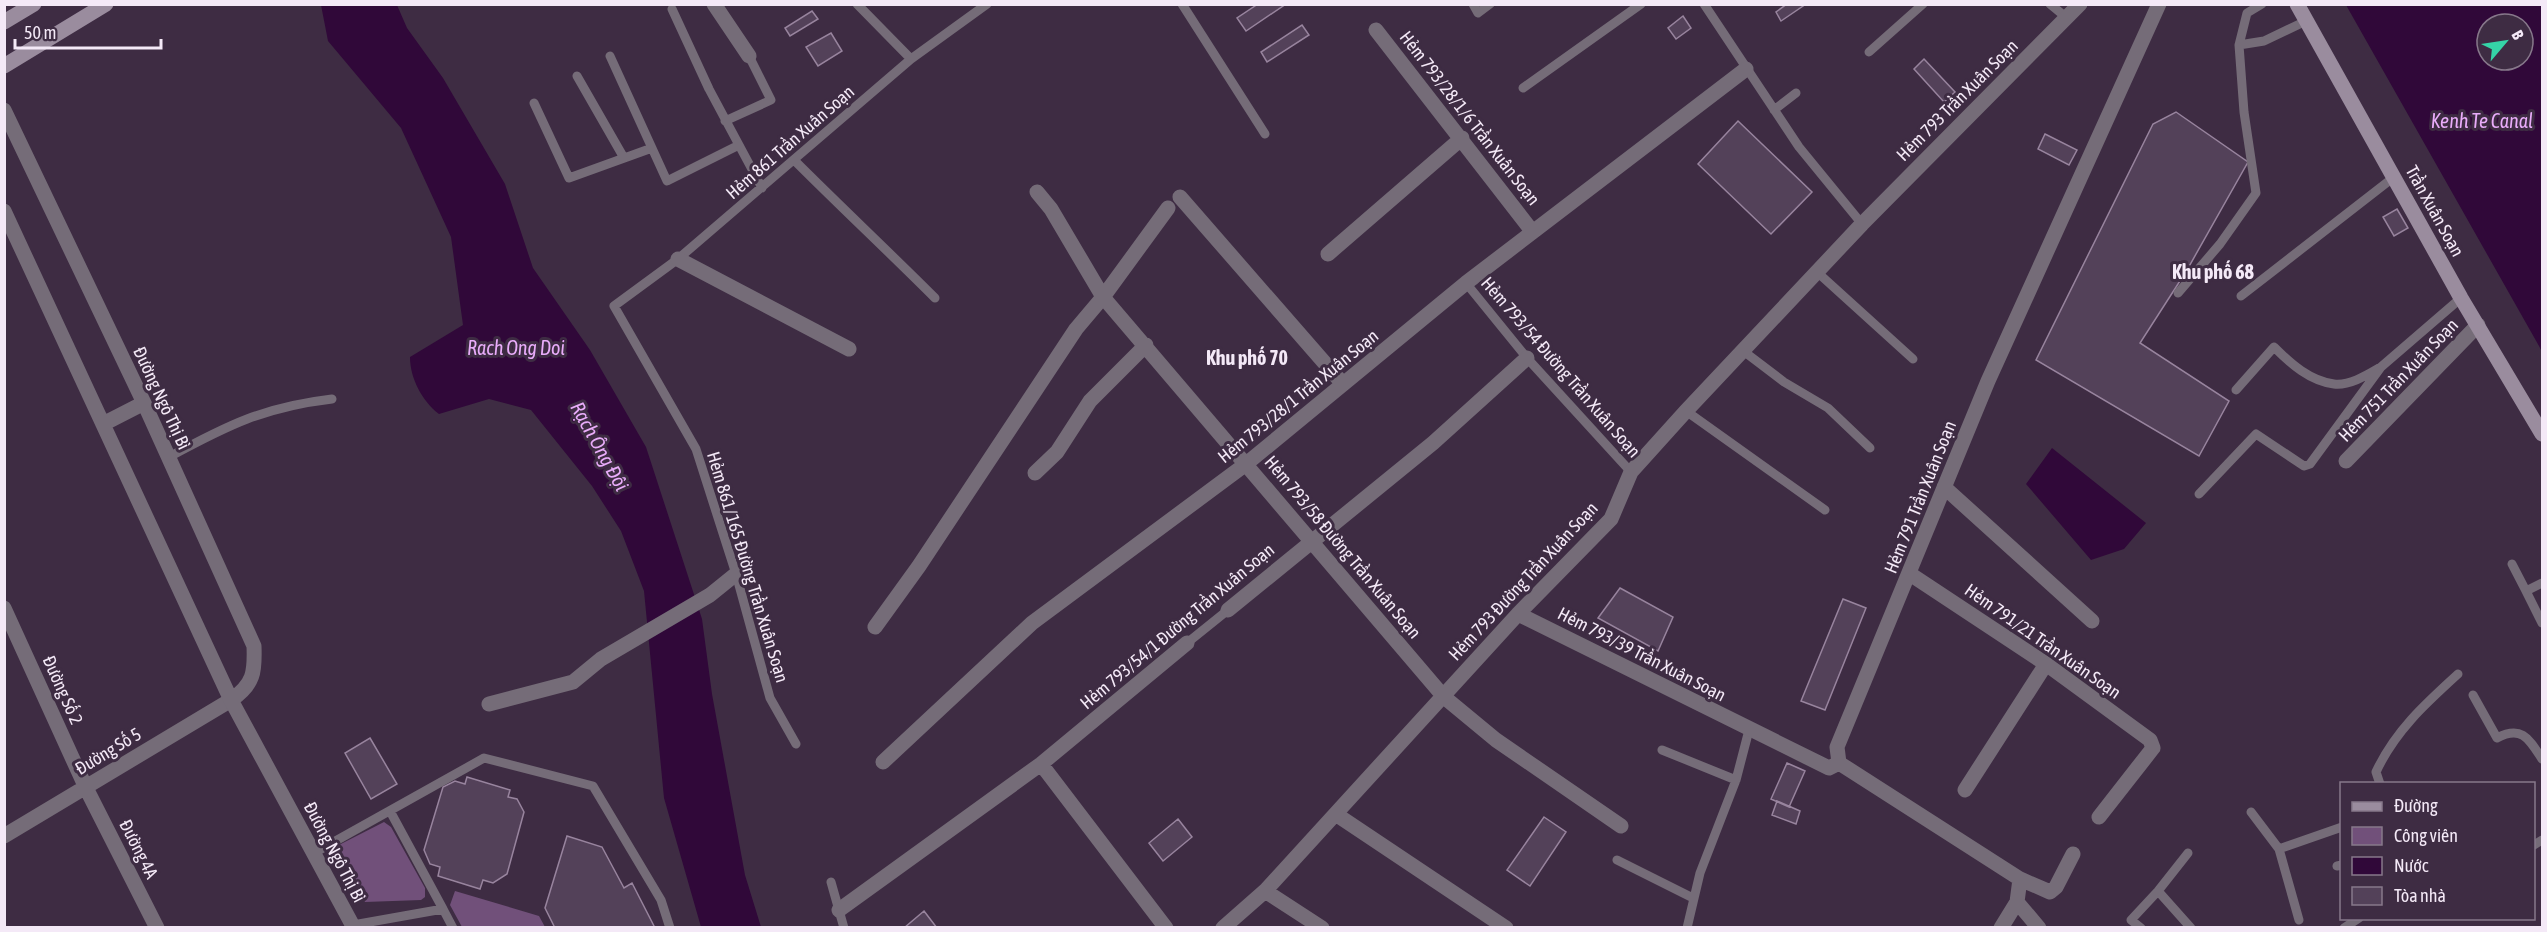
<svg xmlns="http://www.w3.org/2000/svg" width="2547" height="932" font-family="'Asap Condensed',sans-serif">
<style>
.green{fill:#71507a}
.water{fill:#300839;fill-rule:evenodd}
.building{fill:#534159;stroke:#98849e;stroke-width:1.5}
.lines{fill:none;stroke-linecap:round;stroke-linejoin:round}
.service{stroke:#756c78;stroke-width:9}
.minor{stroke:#756c78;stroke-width:15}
.tertiary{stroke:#756c78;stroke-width:15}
.secondary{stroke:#9a8c9e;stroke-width:15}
.labels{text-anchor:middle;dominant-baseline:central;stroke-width:6;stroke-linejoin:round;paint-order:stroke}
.street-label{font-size:18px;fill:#f4e9f7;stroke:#3e2c43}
.water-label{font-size:20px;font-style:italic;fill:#e9acfa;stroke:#3e2c43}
.neighbourhood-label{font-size:20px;font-weight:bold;fill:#f4e9f7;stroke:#3e2c43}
</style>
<rect width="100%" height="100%" fill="#3e2c43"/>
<path class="green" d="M 384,822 L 391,827 L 425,888 L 425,897 L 421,900 L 365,902 L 335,847 Z
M 455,891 L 539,916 L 545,927 L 462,927 L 450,905 Z"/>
<path class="water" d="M 321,5 L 397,5 L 407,28 L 443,78 L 505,184 L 533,268 L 590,350 L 646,447 L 702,619 L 712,694 L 745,875 L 761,927 L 701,927 L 664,798 L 644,591 L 621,531 L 592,486 L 531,410 L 489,399 L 439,414 C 422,401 410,378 410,357 L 463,325 L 451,237 L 401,128 L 328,41 Z
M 2346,5 L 2542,5 L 2542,352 L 2539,346 ZM 2487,24 L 2523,24 L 2523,60 L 2487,60 Z
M 2052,448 L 2146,523 L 2124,549 L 2091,560 L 2026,484 Z"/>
<path class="building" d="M 1258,4 L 1286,4 L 1246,31 L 1237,18 Z
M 1787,4 L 1806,4 L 1781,21 L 1776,12 Z
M 812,11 L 818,19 L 790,36 L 785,28 Z
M 1683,16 L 1691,28 L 1676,39 L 1668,28 Z
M 1302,25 L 1309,35 L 1267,62 L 1261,52 Z
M 831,33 L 842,51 L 818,66 L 806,47 Z
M 1924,59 L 1955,92 L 1944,102 L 1914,69 Z
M 2176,112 L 2248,162 L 2187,270 L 2140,343 L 2229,401 L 2199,456 L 2036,360 L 2153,124 Z
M 1738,121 L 1812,192 L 1771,234 L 1698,164 Z
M 2045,134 L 2077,150 L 2069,165 L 2038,149 Z
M 2397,209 L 2408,228 L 2394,236 L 2383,217 Z
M 1620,588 L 1673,617 L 1658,651 L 1598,618 Z
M 1843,599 L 1866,608 L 1825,710 L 1801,701 Z
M 370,738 L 397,784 L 371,799 L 345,753 Z
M 1787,763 L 1805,771 L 1789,807 L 1771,799 Z
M 467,777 L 510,790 L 508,797 L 517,799 L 524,812 L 507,874 L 493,883 L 483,880 L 480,889 L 438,876 L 440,867 L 430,864 L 424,850 L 443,787 L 455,781 L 465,784 Z
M 1777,801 L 1800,811 L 1796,824 L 1772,815 Z
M 1544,817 L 1566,832 L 1530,886 L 1507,870 Z
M 1178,819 L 1192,837 L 1163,861 L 1149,843 Z
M 567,836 L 602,847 L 624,888 L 632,883 L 655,928 L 555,928 L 545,908 Z
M 924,911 L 937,928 L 904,928 Z"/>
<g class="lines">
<path class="service" d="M 857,4 L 911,59
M 1182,4 L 1265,134
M 1473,4 L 1478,13 L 1490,4
M 1704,4 L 1799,147 L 1862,224
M 2050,4 L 2067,18
M 672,9 L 709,89 L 762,188
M 2239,45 L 2264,41 L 2306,21
M 1869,52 L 1923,4
M 610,56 L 667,181 L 739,145
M 577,76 L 624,158
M 1523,88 L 1641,4
M 534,103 L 569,178 L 652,148
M 1774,110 L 1796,93
M 725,121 L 771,100 L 749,56
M 794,160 C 841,207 889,252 935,298
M 1817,272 L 1913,359
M 1466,283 L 1527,358 L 1631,472
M 2178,293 L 2220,244 L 2256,193 L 2244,112 L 2239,45 L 2247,13 L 2262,4
M 2241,296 L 2394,177
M 1742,350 L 1784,382 L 1828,408 L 1870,448
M 2236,390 L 2274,347 C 2291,364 2310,381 2334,384 C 2349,386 2367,375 2379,368
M 1686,411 L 1825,510
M 169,457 C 228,425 264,407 332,399
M 2199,494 L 2256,434 L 2304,466 L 2310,464 L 2381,367 L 2461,298
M 2512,564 L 2526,591
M 2542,583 L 2526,591 L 2542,623
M 1187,643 L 1228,610
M 2473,695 L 2497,738 C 2522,725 2529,739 2542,759
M 796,744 L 770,698 L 736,574 L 696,449 L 614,306 L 678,259 L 911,59 L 987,4
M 1662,750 L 1736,780
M 2380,784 L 2376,772 C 2395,731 2425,704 2458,674
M 390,811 L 443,909
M 2251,812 L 2279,849 L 2299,920
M 2534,845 L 2542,840
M 2279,849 L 2342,827
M 314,853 L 484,758 L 593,786 L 661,900 L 670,928
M 1617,860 L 1693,898
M 2337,866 L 2342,865
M 831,882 L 844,928
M 2158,891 L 2191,928
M 353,925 L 443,909 L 453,928
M 1687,928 L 1700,873 L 1736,780 L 1749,730
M 2141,928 L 2131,920 L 2158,891 L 2188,853
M 2344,928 L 2359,918"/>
<path class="minor" d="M 714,4 L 749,56
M 1376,30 L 1532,231
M 1037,192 L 1051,209 L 1103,297 L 1444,697 L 1496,740 L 1621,826
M 1180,197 L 1343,384
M 1328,254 L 1462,138
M 678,259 L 849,349
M 2346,461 L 2478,325
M 1035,473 L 1057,452 L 1090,401 L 1146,345
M 1944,487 L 2092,621
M 1910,574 L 2046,664 L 2150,740 L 2153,748 L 2099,817
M 4,608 L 86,788 L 157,928
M 1228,610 L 1433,443 L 1527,358
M 1518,614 L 1829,768 L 1839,763
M 875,627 L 919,566 L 1076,329 L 1103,297 L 1168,208
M 489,704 L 573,682 L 601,659 L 710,595 L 736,574
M 883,762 L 1032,623 L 1246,464 L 1466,283 L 1746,69
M 1041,764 L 1166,928
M 1965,790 L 2046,664
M 1337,815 L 1506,928
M 4,836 L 231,700
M 2020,879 L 2050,892 L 2056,887 L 2073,854
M 1265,891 L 1322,928
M 2017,902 L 2039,928
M 839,910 L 1041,764 L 1187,643
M 1223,928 L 1265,891 L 1518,614 L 1611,519 L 1631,472 L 1686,411 L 1862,224 L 2080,4
M 2001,928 L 2017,902 L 2020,879 L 1839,763 L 1837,747 L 1988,381 L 2159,4"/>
<path class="tertiary" d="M 4,110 L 144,403 L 254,646 C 255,672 254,684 231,700
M 4,211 L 231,700 L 354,928
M 103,424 L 144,403"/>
<path class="secondary" d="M 2297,4 L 2461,298 L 2542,434
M 4,22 L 34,4
M 4,66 L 106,4"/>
</g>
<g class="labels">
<g class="street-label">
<text transform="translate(1957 100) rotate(-45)">Hẻm 793 Trần Xuân Soạn</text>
<text transform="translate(1470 118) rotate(52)">Hẻm 793/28/1/6 Trần Xuân Soạn</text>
<text transform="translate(790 142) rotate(-41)">Hẻm 861 Trần Xuân Soạn</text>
<text transform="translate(2435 211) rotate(61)">Trần Xuân Soạn</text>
<text transform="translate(1561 367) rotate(49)">Hẻm 793/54 Đường Trần Xuân Soạn</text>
<text transform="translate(2398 380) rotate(-46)">Hẻm 751 Trần Xuân Soạn</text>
<text transform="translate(1298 396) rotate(-39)">Hẻm 793/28/1 Trần Xuân Soạn</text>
<text transform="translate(162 398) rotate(65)">Đường Ngô Thị Bì</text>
<text transform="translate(1920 497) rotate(-68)">Hẻm 791 Trần Xuân Soạn</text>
<text transform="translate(1343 547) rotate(50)">Hẻm 793/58 Đường Trần Xuân Soạn</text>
<text transform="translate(748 567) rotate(73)">Hẻm 861/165 Đường Trần Xuân Soạn</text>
<text transform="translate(1523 581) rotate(-47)">Hẻm 793 Đường Trần Xuân Soạn</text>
<text transform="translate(1177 626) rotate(-40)">Hẻm 793/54/1 Đường Trần Xuân Soạn</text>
<text transform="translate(2043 641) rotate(35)">Hẻm 791/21 Trần Xuân Soạn</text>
<text transform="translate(1642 654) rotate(27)">Hẻm 793/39 Trần Xuân Soạn</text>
<text transform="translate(63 690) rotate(66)">Đường Số 2</text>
<text transform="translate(108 751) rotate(-31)">Đường Số 5</text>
<text transform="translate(139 849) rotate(63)">Đường 4A</text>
<text transform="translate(335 852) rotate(62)">Đường Ngô Thị Bì</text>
</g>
<g class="water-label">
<text x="2482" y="120">Kenh Te Canal</text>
<text x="516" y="347">Rach Ong Doi</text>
<text transform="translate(600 446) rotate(61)">Rạch Ông Đội</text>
</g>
<g class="neighbourhood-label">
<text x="2213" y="271">Khu phố 68</text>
<text x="1247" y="357">Khu phố 70</text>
</g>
</g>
<rect width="2547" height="932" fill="none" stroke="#f4e9f7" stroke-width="12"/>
<rect x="2340" y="782" width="195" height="138" fill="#3e2c43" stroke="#87788b" stroke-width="1.5"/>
<rect x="2352" y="802" width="30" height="9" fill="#9a8c9e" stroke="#87788b" stroke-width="1.5"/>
<text x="2394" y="812" font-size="18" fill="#f4e9f7">Đường</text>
<rect x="2352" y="827" width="30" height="18" fill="#71507a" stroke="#87788b" stroke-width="1.5"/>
<text x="2394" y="842" font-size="18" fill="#f4e9f7">Công viên</text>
<rect x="2352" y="857" width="30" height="18" fill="#300839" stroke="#87788b" stroke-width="1.5"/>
<text x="2394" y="872" font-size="18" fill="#f4e9f7">Nước</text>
<rect x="2352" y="887" width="30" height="18" fill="#534159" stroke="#87788b" stroke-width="1.5"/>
<text x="2394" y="902" font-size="18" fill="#f4e9f7">Tòa nhà</text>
<g transform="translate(2505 42) rotate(61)"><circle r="28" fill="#3e2c43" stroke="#87788b" stroke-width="1.5"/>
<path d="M0-4.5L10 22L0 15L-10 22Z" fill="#35d4a7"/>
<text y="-9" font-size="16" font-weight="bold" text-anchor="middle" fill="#f4e9f7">B</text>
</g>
<path d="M15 39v9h146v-9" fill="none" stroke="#f4e9f7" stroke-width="3"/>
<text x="24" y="39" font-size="18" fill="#f4e9f7" stroke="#3e2c43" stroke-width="4.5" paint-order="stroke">50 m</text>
</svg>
